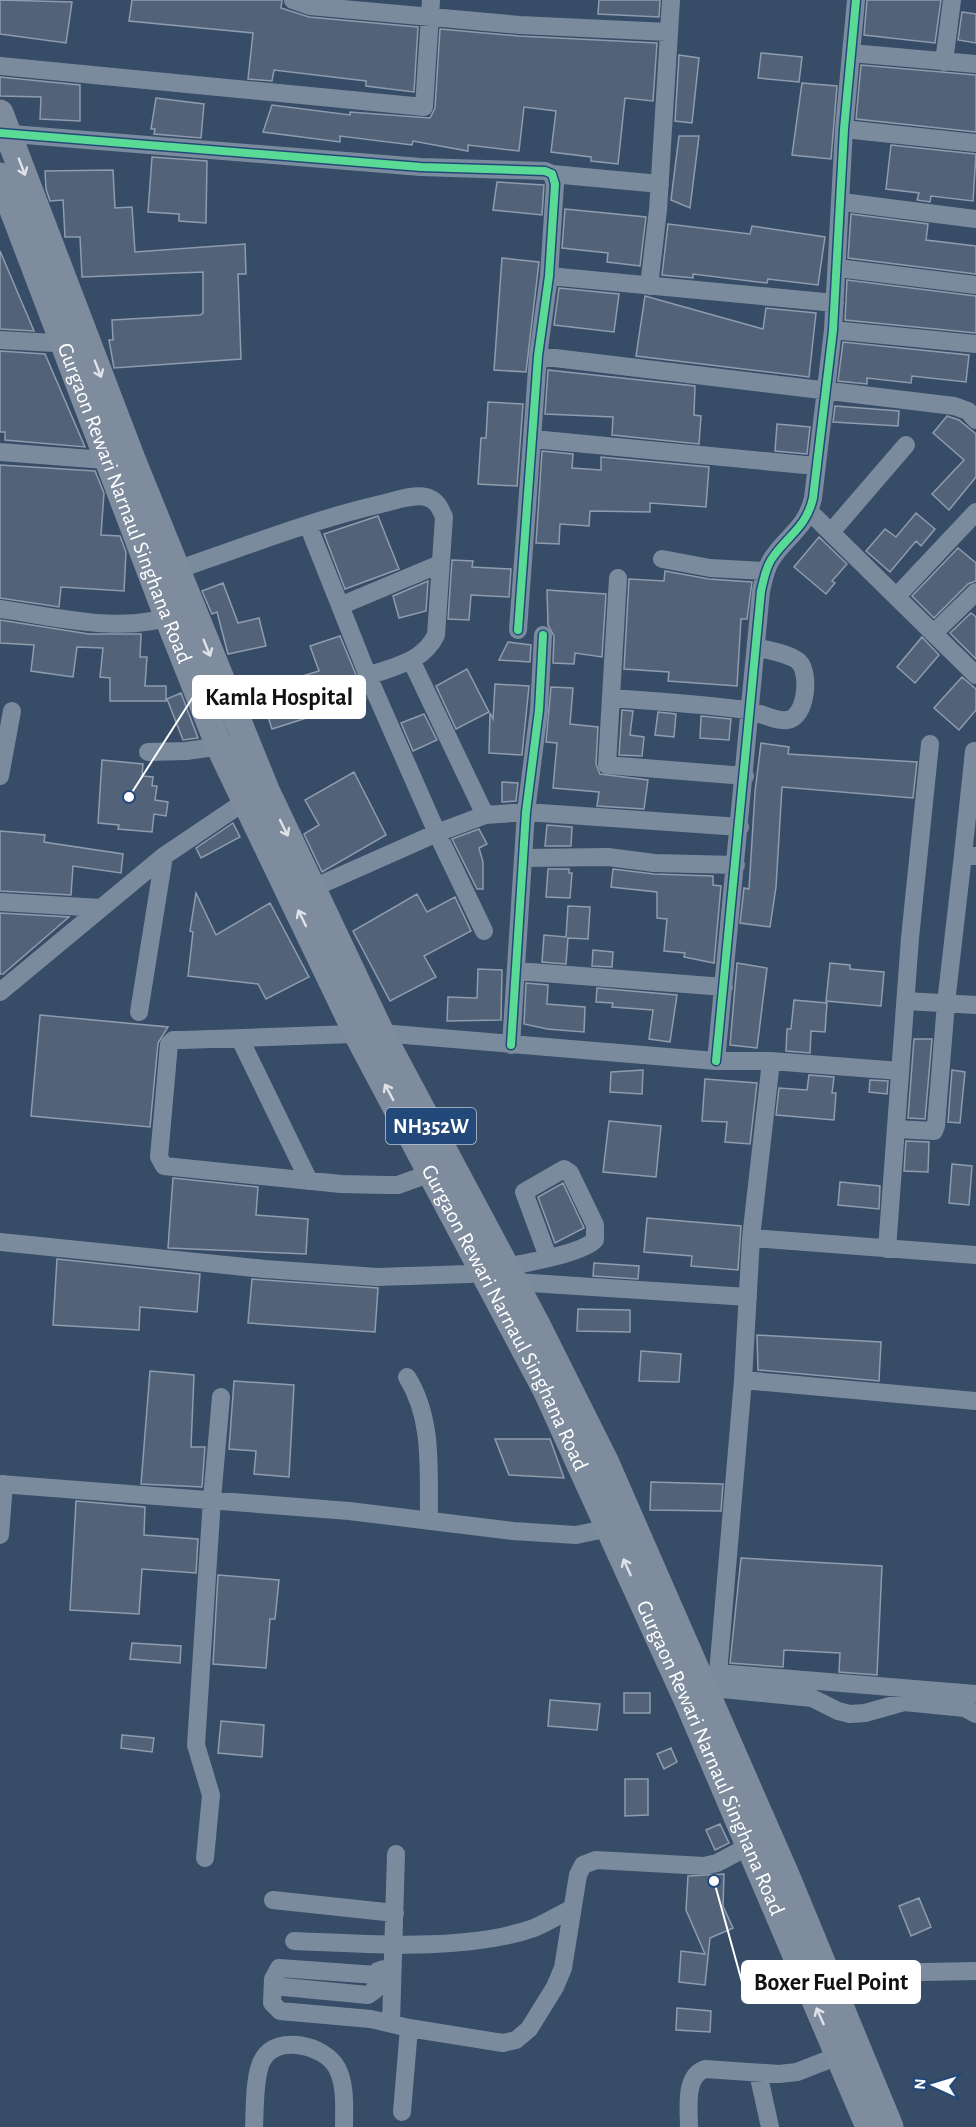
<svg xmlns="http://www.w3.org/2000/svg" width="976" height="2127" font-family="'Alegreya Sans',sans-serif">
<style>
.building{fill:#526379;stroke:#8f9cad;stroke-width:1.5}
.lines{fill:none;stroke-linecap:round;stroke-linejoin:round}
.minor{stroke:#7b8b9e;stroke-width:18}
.highway{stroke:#7e8c9e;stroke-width:27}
.cycleway-casing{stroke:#23497b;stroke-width:11}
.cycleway{stroke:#5adb95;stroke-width:8}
.oneway{stroke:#dfe2e7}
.labels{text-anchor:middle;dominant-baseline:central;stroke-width:4.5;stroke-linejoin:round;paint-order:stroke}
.shield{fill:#23497b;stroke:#bdc8d7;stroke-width:1.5}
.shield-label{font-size:21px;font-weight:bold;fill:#fff}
.street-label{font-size:22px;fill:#fff;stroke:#23497b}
.leader{fill:none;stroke:#fff;stroke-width:2}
.callout-dot{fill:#fff;stroke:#23497b;stroke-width:2}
.callout{fill:#fff;stroke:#fff;stroke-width:2}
.callout-label{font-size:24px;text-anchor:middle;font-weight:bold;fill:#111}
</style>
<rect width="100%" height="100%" fill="#374c67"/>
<path class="building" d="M 0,0 L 72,2 L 66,43 L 0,34 Z
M 132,0 L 282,0 L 281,8 L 309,17 L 418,27 L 414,92 L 366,86 L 366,81 L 274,70 L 272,81 L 248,79 L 253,33 L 129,21 Z
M 599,0 L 660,0 L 659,17 L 598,14 Z
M 867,0 L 941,0 L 935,43 L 864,35 Z
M 962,12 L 976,14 L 976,43 L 958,40 Z
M 440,29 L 519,36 L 657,43 L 653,101 L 625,98 L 618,164 L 591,161 L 591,157 L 551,152 L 556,111 L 524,107 L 519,151 L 468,145 L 468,151 L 413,141 L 412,145 L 340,136 L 340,142 L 263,132 L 272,105 L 350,115 L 350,112 L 430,118 L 435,108 Z
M 761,53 L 802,57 L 799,82 L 758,78 Z
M 679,55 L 699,58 L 692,123 L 675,121 Z
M 861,65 L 976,75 L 976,132 L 856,119 Z
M 0,77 L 80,85 L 80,121 L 40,119 L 41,97 L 0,96 Z
M 802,83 L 837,86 L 831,159 L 792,155 Z
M 156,98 L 204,104 L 201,138 L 154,134 L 155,129 L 151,129 Z
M 679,136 L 699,136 L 690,208 L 671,200 Z
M 891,145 L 976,154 L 973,201 L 931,196 L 930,202 L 917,200 L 919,193 L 886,189 Z
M 152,157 L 207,161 L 206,223 L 179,221 L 179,214 L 148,212 Z
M 113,170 L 115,208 L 132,207 L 135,252 L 245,244 L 246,274 L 238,274 L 241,359 L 114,368 L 109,340 L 113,340 L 112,320 L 200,315 L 203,313 L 203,272 L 82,277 L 80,237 L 65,237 L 63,200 L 50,201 L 46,189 L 45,171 Z
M 497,182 L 544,185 L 542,215 L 493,210 Z
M 565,209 L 646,217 L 640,266 L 607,262 L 608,253 L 562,248 Z
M 851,214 L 928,224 L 926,240 L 976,246 L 976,274 L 848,258 Z
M 668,224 L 750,234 L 752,226 L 825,237 L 818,285 L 768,279 L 767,283 L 693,274 L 693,278 L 662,275 Z
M 0,251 L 34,331 L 0,329 Z
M 502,258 L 539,262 L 526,372 L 494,370 Z
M 847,280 L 976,296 L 976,333 L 845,320 Z
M 559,288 L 619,294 L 614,332 L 554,325 Z
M 645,296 L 763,329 L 766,308 L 816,313 L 809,377 L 636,356 Z
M 843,342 L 969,355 L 966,382 L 912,376 L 911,383 L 867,378 L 867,384 L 838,381 Z
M 0,351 L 45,354 L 85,447 L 5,440 L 5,432 L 0,432 Z
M 548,370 L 695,386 L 694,415 L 701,416 L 699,444 L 612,435 L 613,417 L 545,414 Z
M 488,402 L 523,404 L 517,486 L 478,484 L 481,438 L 486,438 Z
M 835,406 L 899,411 L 898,426 L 833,422 Z
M 947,416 L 959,420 L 976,434 L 976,477 L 949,510 L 932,494 L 964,460 L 933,433 Z
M 777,424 L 810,427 L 807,454 L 775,451 Z
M 542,451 L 573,454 L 572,468 L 601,470 L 601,457 L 709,467 L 706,507 L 650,503 L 650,512 L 590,511 L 589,526 L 560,524 L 559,544 L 536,543 Z
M 0,465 L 95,471 L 104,493 L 101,535 L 120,536 L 126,552 L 124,591 L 61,587 L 59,607 L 0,598 Z
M 916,513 L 935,529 L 921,546 L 916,541 L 890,572 L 866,551 L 885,529 L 896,537 Z
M 378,516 L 399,569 L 345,589 L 324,534 Z
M 819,537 L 847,564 L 832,581 L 835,583 L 826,594 L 794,567 Z
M 958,548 L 976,563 L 976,581 L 968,584 L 934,618 L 912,596 Z
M 452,560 L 473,561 L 472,567 L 511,569 L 509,597 L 471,595 L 469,620 L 448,619 Z
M 665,571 L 709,579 L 752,582 L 747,619 L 741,619 L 737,686 L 668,681 L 669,672 L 624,669 L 629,579 L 664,581 Z
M 428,581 L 426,611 L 399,618 L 393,596 Z
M 223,583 L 238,623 L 259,618 L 266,646 L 228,654 L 217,612 L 212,614 L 202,591 Z
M 547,590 L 606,594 L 602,657 L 575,653 L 574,664 L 553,663 L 554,636 L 548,625 Z
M 971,613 L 976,617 L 976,659 L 950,633 Z
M 0,620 L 89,634 L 141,634 L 140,657 L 147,657 L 145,686 L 166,686 L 166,701 L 110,701 L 110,678 L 100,677 L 103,648 L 77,647 L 73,677 L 31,671 L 34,645 L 0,643 Z
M 340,636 L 366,699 L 272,729 L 259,689 L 319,671 L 310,646 Z
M 922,637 L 939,655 L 915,683 L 897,667 Z
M 508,642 L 531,645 L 530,662 L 499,660 Z
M 467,669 L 489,712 L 456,729 L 436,686 Z
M 962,677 L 976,689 L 976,710 L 959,730 L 934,708 Z
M 495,684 L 529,686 L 522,755 L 489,753 L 490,713 L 493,719 Z
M 551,687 L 573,688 L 570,724 L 598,727 L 596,764 L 600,774 L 648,780 L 644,809 L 597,806 L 599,792 L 553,788 L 557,743 L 546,742 Z
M 181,693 L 198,738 L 183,740 L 167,699 Z
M 622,710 L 633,711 L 630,735 L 644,737 L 642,756 L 619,755 Z
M 658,712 L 676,714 L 674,737 L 655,735 Z
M 424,714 L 437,740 L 413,751 L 401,723 Z
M 701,716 L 731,719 L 729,740 L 700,738 Z
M 761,743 L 789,747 L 788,754 L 917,762 L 913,798 L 782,787 L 776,887 L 770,927 L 740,923 L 744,888 L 749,889 L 755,792 Z
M 102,760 L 143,764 L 142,776 L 153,777 L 152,786 L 157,786 L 155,800 L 168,802 L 166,816 L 154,814 L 152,832 L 118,829 L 119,825 L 98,823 Z
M 354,772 L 386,835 L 322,872 L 304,834 L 319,825 L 305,800 Z
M 502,782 L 518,783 L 516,801 L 502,802 Z
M 233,823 L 240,837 L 201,858 L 196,848 Z
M 547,825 L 572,827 L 571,846 L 545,846 Z
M 479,829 L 487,844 L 479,848 L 483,862 L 483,889 L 477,889 L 452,839 Z
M 0,831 L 45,835 L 44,842 L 123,854 L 121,873 L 73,866 L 71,895 L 0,891 Z
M 548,869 L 569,869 L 569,873 L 572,873 L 570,898 L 546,897 Z
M 613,869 L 654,874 L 713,876 L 713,885 L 721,886 L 714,963 L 684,957 L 685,953 L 664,951 L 667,919 L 657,918 L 657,892 L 611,887 Z
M 196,893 L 216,935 L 270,903 L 309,977 L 266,999 L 258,984 L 188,976 L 193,932 L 190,931 Z
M 417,894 L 427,912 L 455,897 L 471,931 L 424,956 L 436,977 L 390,1001 L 353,931 Z
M 568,906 L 590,907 L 588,939 L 568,938 L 566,964 L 542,962 L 544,935 L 566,937 Z
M 0,913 L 69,917 L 3,974 L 0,974 Z
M 593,950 L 613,952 L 612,967 L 592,966 Z
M 737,963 L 767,968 L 757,1048 L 730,1045 Z
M 830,963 L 850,965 L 850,969 L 884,972 L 881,1006 L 826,1001 Z
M 478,969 L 502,970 L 501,1020 L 447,1021 L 448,997 L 477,998 Z
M 526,983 L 548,985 L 547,1004 L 585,1007 L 584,1032 L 547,1029 L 524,1024 Z
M 597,988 L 677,995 L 670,1042 L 649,1039 L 653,1010 L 612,1007 L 613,1003 L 596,1002 Z
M 794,1000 L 827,1003 L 825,1032 L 811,1031 L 810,1053 L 786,1051 L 787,1029 L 791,1029 Z
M 40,1015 L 168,1027 L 158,1043 L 150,1127 L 31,1116 Z
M 914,1039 L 932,1039 L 925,1119 L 908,1118 Z
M 643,1070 L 642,1094 L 610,1092 L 611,1072 Z
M 952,1070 L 965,1072 L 960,1123 L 948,1122 Z
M 809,1075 L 834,1077 L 832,1093 L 836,1093 L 834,1120 L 776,1115 L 779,1088 L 807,1090 Z
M 705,1079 L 757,1083 L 750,1144 L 725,1142 L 727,1122 L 702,1121 Z
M 870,1080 L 888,1081 L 887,1094 L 869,1092 Z
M 609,1121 L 661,1126 L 656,1177 L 603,1172 Z
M 906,1141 L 929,1142 L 928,1172 L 904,1171 Z
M 952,1164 L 972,1166 L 969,1205 L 949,1203 Z
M 173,1178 L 258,1187 L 256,1215 L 308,1219 L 306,1254 L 168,1248 Z
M 840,1182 L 880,1186 L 879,1209 L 838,1205 Z
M 563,1183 L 584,1228 L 555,1243 L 538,1197 Z
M 647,1218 L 741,1226 L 738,1270 L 691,1266 L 692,1256 L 644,1252 Z
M 57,1259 L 200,1274 L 197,1312 L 140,1307 L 139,1330 L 53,1325 Z
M 594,1263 L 639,1266 L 638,1279 L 593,1276 Z
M 252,1279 L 378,1288 L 375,1332 L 248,1323 Z
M 578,1309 L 630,1310 L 630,1332 L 577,1331 Z
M 757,1335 L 881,1342 L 879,1381 L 758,1370 Z
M 641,1351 L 681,1354 L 679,1382 L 639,1381 Z
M 150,1371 L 194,1375 L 191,1447 L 205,1447 L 202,1487 L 141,1484 Z
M 234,1381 L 294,1385 L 289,1477 L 254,1474 L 256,1451 L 229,1449 Z
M 495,1439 L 550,1439 L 564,1478 L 509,1475 Z
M 651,1482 L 723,1484 L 721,1511 L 650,1510 Z
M 76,1501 L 145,1507 L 144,1535 L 198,1539 L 196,1573 L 142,1569 L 139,1614 L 70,1610 Z
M 741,1558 L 882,1566 L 877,1675 L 839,1672 L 840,1653 L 784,1650 L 783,1667 L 730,1663 Z
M 218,1575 L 279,1580 L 275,1619 L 270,1619 L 266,1668 L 213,1664 Z
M 132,1643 L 181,1646 L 180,1663 L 130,1659 Z
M 624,1693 L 650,1693 L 650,1713 L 624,1713 Z
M 550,1700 L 600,1704 L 597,1730 L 548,1726 Z
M 221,1721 L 264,1725 L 262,1757 L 218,1753 Z
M 122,1735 L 154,1738 L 152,1752 L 121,1748 Z
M 671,1748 L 677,1762 L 664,1769 L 657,1754 Z
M 625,1779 L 648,1779 L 648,1815 L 625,1816 Z
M 720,1824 L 729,1843 L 715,1850 L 706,1830 Z
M 724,1874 L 723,1906 L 733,1928 L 710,1938 L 705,1985 L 679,1982 L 681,1951 L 705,1954 L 686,1910 L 688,1876 Z
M 919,1898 L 931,1927 L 911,1936 L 899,1906 Z
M 677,2008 L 711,2011 L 710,2032 L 676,2030 Z"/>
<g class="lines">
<path class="minor" d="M 293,0 L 310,6 L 520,25 L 668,32
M 851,53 L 976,64
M 944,62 L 952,0
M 0,66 L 424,107 L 431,0
M 844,129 L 976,143
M 0,133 L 421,167 L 545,171 L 552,174 L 555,184 L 549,276 L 538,356 L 518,630
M 552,174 L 660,184
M 842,202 L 976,219
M 838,268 L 976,285
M 549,276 L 835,303
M 649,286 L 658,210 L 671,0
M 833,330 L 976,344
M 0,340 L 73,344
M 538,356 L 954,406 L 968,411 L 976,420
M 533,439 L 816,466
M 0,452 L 118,461
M 810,512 L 976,675
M 832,531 L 906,445
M 662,559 L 710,568 L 765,571
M 176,570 C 244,547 312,520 381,504 C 394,501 413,494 426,497 C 437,500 440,508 444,517 L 436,635 C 423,662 395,666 368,676 L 308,525
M 618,578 L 607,765 L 745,776
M 897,596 L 976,512
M 342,605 L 440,564
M 0,609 C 58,617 122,635 179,614
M 934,633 L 976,592
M 411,660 L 485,815
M 368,676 L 437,833 L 484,931
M 611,698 C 656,701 702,704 747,710 C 760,712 775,722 787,720 C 807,718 810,672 799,662 C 789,653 769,651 756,647
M 974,751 L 963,855 L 976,856
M 148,752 L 186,751 L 229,745
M 0,776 L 12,711
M 524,858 L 608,857 L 654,863 L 736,865
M 313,888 L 437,833 L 485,815 L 526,812 L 740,827
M 0,902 L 101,908
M 517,971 L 724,987
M 0,992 L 164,856 L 253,796
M 906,1001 L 976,1005
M 139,1012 L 164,856
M 240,1039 L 309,1181
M 511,1045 L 526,812 L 539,710 L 543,635
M 716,1061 L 761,591 C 764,579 765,570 771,560 C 786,536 806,529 813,498 L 833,330 L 844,129 L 856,0
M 896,1129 L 934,1131 L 936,1126 L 946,1003 L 963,855
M 438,1164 L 420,1177 L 398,1185 L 386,1185 L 341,1184 L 164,1166 L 159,1157 L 169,1044 L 173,1040 L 183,1040 L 381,1033 L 631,1054 L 716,1061 L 771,1061 L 900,1071
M 751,1238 L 976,1255
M 0,1242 L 265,1269 L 377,1277 L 470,1274 L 494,1268
M 887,1249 L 910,938 L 930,744
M 507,1267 C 528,1262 581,1254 595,1240 L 595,1225 L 570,1173 L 564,1169 L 524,1192 L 548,1257
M 515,1282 L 748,1297
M 407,1377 C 434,1420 428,1472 429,1521
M 743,1380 L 976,1401
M 0,1484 L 349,1511 L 513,1531 L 576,1535 L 610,1528 L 618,1523
M 0,1535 L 4,1484
M 718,1673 L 976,1694
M 712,1688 L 812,1698 L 838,1711 L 850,1714 L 865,1713 L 904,1702 L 965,1708 L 976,1714
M 700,1696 L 712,1688 L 718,1673 L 743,1380 L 751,1238 L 771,1061
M 205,1858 L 211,1795 L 196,1745 L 212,1499 L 221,1397
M 273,1900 L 395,1913
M 294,1941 C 366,1944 466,1952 534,1928 C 546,1923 559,1915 571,1909
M 819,1974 L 976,1971
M 376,1975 L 279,1968 L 273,1979 L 272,2003 L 280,2011 L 371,2019 L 409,2028 L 503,2043 L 516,2040 L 529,2029 L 555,1987 L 563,1968 L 578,1875 L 583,1865 L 596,1860 L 704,1866 L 717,1863 L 751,1845
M 273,1986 L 368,1995 L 375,1990 L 378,1971 L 384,1969
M 391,2023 L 396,1854
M 758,2073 L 770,2127
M 402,2112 L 409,2028
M 254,2127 C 255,2109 254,2073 263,2059 C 277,2034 325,2045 337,2068 C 346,2085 344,2108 344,2127
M 689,2127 C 689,2109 684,2076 705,2069 L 779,2074 L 797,2072 L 838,2056"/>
<g class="highway">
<path d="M 0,113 L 132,459 L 266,790 L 381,1033 L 536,1323 L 605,1461 L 786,1875 L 890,2127"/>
<path id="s1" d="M 0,176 L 168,618 L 219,746 L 357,1034 L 546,1390 L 688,1702 L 869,2127"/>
</g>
<g class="cycleway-casing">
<path id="cycleway" d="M 0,133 L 421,167 L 545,171 L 552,174 L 555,184 L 549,276 L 538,356 L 518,630
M 511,1045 L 526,812 L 539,710 L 543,635
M 716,1061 L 761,591 C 764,579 765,570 771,560 C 786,536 806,529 813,498 L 833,330 L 844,129 L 856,0"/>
</g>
<use href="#cycleway" class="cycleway"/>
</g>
<defs><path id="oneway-shaft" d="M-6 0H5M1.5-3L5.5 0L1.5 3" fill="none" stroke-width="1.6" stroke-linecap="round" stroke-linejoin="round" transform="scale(1.5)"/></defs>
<g class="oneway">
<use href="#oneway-shaft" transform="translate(22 167) rotate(69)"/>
<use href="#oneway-shaft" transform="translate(98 369) rotate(69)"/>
<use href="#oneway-shaft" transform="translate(207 648) rotate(68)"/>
<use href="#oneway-shaft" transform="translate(284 828) rotate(64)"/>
<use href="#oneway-shaft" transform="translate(302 918) rotate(-116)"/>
<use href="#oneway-shaft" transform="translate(389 1092) rotate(-118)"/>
<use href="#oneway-shaft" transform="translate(627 1567) rotate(-114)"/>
<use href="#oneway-shaft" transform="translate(820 2016) rotate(-114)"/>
</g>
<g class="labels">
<rect class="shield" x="386" y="1108" width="90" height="36" rx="4.5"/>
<g class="shield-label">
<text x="431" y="1126">NH352W</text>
</g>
<g class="street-label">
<text stroke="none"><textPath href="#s1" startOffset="350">Gurgaon Rewari Narnaul Singhana Road</textPath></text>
<text stroke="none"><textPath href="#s1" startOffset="1250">Gurgaon Rewari Narnaul Singhana Road</textPath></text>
<text stroke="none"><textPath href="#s1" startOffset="1736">Gurgaon Rewari Narnaul Singhana Road</textPath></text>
</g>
</g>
<path class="leader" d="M129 797L193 697M714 1881L742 1982"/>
<g class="callout-dot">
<circle cx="129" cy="797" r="6"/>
<circle cx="714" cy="1881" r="6"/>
</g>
<g class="callout">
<rect x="193" y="676" width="172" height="42" rx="6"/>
<rect x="742" y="1961" width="178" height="42" rx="6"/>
</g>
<g class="callout-label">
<text x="279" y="705">Kamla Hospital</text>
<text x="831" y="1990">Boxer Fuel Point</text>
</g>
<g transform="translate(934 2085) rotate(274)" stroke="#23497b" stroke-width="4.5" paint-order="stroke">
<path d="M0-4.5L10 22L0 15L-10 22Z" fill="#ffffff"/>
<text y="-9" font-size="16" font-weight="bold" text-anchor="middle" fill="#ffffff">N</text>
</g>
</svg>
